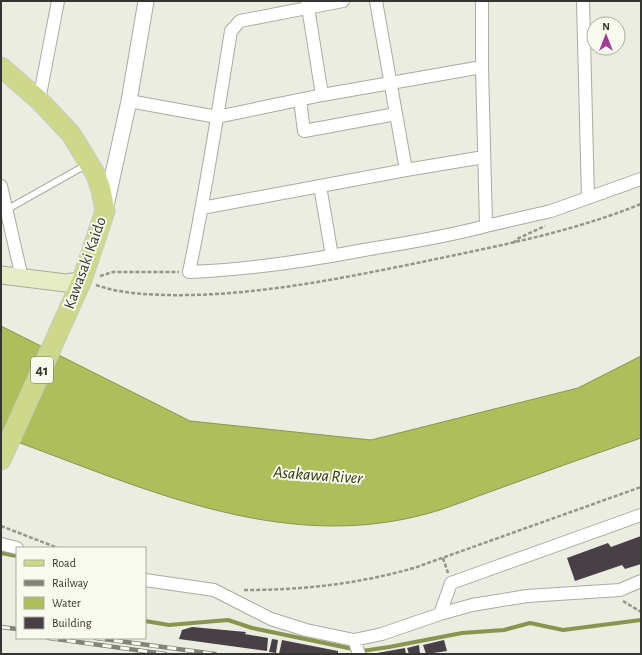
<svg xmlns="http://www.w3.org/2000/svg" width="642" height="655" font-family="'Alegreya Sans',sans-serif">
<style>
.water{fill:#aebe5b;stroke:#89954e}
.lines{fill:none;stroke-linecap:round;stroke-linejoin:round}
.stream{stroke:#89954e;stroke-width:4}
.building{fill:#483f47}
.service-casing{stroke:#a9aca0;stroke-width:8}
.minor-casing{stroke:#a9aca0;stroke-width:14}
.tertiary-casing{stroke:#a9aca0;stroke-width:17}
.secondary-casing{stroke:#a9aca0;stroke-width:19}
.primary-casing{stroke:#cacac9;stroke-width:21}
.path{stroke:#94968d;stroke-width:2.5;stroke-dasharray:4 2;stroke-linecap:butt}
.service{stroke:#fff;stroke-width:6}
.minor{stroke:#fff;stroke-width:12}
.tertiary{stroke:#fff;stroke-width:15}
.secondary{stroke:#e6ecc3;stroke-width:17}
.primary{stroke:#cdd888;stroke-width:19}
.rail-casing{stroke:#81837b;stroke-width:4.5}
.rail{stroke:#f7faed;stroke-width:3;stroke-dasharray:9;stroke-linecap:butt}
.labels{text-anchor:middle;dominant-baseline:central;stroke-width:4;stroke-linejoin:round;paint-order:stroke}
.shield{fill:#f7faed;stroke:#6e7069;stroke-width:1}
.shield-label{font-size:15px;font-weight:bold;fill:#343531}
.street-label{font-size:16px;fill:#343531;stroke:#f7faed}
.water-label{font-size:17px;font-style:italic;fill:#31370d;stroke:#f7faed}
</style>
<rect width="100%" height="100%" fill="#eaede0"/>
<path class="water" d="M 1,326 L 190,421 L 371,440 L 578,388 L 641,356 L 641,438 C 592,455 544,472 495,490 C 472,498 449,508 426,514 C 278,554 137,485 1,436 Z"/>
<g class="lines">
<path class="stream" d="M 1,553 L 17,556
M 145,621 L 169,625 L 228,620 L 252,628 L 353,649
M 362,651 L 389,647 L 462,633 L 504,630 L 530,623 L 563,630 L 641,620"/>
</g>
<path class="building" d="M 641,536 L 641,564 L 625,569 L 622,565 L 575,581 L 567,558 L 608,543 L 611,547 Z
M 192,627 L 246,632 L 245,634 L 268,638 L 267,651 L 179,639 L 182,630 Z
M 272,639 L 278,640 L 276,653 L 269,652 Z
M 282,640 L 338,651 L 338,654 L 279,654 Z
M 444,640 L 447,651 L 426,654 L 423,645 Z
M 419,645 L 420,654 L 409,654 L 407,648 Z
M 405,648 L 406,654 L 377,654 L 377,653 Z"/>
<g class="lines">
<g class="service-casing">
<path id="service" d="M 6,210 L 86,165"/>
</g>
<g class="minor-casing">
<path id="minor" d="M 307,1 L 322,95
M 343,1 L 240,21 L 231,31 C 218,111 206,192 189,272 C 249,270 306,261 364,250 C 405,243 446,237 486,226
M 376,1 L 406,170
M 482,1 L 482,67
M 583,1 L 588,198
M 39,100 L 58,1
M 300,100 L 304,131 L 396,114
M 129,101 L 217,117 L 322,95 L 482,67 L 486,226 L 551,211 L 641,179
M 1,186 L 22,278
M 320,186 L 332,256
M 202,208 L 406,170 L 484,157
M 1,544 L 17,548
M 145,580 L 214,590 L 271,619 L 306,630 L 354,640 L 382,634 L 440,614 L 451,583 L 641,515
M 440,614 L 472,605 L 527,596 L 620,590 L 641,581
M 354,640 L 359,654"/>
</g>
<g class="tertiary-casing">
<path id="tertiary" d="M 106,206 L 129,101 L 146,1"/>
</g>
<g class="secondary-casing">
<path id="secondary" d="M 1,275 L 66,283 L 82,280"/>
</g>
<g class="primary-casing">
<path id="primary" d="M 1,67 L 39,100 L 71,134 L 96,175 L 101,190 L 105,211 L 82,280 L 1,460"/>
</g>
<path class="path" d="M 513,243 L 519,238 L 545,226
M 100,276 L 113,272 L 179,272
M 96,285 C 118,293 141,294 164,295 C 251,297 338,279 422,262 C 497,246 569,233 641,204
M 1,526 L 58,548
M 443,558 L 448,573
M 244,590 C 304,590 357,584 414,568 L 641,487
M 623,601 L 641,612"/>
<use href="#service" class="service"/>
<use href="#minor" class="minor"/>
<use href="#tertiary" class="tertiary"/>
<use href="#secondary" class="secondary"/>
<use href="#primary" class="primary"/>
<g class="rail-casing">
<path id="rail" d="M 1,627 L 17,629
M 49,638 L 165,654
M 96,638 L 215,654"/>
</g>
<use href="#rail" class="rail"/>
</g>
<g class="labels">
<rect class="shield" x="31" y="357" width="22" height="26" rx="3"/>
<g class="shield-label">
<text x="42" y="370">41</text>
</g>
<g class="street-label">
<text transform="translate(85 263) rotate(-70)">Kawasaki Kaido</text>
</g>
<g class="water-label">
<text transform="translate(318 475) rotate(4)">Asakawa River</text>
</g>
</g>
<rect width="642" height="655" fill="none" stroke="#343531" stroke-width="4"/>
<rect x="16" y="547" width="130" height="92" fill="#f7faed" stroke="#a9aba2"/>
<rect x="24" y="560" width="20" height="6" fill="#cdd888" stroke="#a9aba2"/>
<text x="52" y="567" font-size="12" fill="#343531">Road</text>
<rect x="24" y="580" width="20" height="6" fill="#81837b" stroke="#a9aba2"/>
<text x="52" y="587" font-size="12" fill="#343531">Railway</text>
<rect x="24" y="597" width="20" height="12" fill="#aebe5b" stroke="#a9aba2"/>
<text x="52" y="607" font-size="12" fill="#343531">Water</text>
<rect x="24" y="617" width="20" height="12" fill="#483f47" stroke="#a9aba2"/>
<text x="52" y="627" font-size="12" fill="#343531">Building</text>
<g transform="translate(606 36)"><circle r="19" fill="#f7faed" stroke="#a9aba2"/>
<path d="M0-3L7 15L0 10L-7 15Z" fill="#a33999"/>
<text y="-6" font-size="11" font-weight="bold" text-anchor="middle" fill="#343531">N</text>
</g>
</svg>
